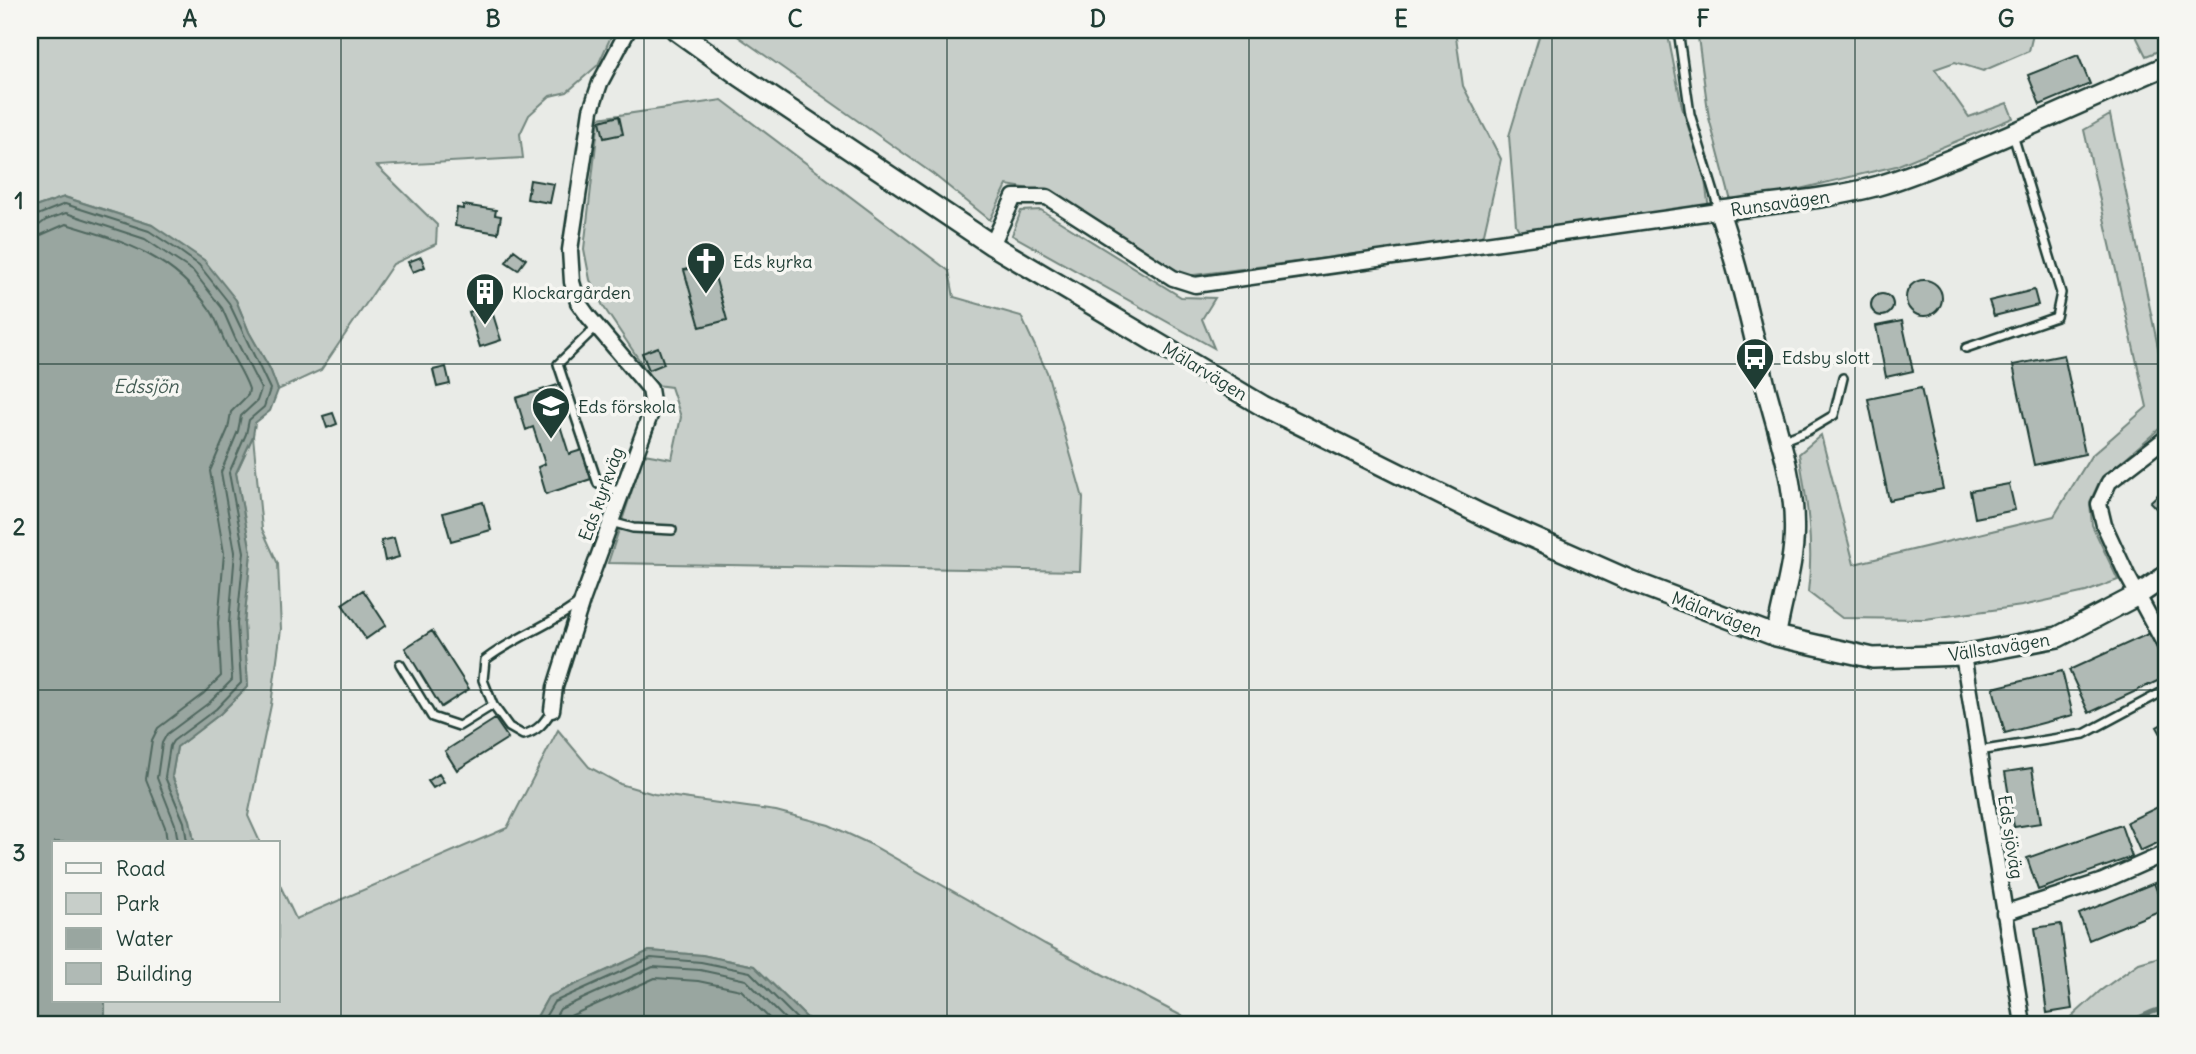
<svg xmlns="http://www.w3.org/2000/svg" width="2196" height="1054" font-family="Delius,sans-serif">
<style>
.green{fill:#c7cec9;stroke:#73867e;stroke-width:2}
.water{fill:#99a6a0;stroke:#687c75;stroke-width:2}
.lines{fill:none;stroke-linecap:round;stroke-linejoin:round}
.shore{stroke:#50675f;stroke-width:2}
.stream{stroke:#687c75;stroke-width:5}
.building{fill:#b0bab5;stroke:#1f3d34;stroke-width:2}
.service-casing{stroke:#1f3d34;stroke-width:12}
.minor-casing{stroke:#1f3d34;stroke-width:19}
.tertiary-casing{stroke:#1f3d34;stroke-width:23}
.secondary-casing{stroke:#1f3d34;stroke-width:24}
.service{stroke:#f6f6f2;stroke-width:7}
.minor{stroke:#f6f6f2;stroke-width:14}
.tertiary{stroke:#f6f6f2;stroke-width:18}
.secondary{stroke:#f6f6f2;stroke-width:19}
.grid{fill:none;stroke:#1f3d34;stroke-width:2;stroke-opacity:0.55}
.labels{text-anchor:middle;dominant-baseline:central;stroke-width:7;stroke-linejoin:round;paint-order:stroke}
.street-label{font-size:18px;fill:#1f3d34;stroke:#f6f6f2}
.poi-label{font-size:18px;fill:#1f3d34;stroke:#f6f6f2;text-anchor:start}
.water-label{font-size:19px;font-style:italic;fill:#445c54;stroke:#f6f6f2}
.neatline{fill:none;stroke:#1f3d34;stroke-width:2.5}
.grid-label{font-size:23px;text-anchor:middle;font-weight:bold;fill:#1f3d34}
</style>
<rect width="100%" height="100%" fill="#e9ebe7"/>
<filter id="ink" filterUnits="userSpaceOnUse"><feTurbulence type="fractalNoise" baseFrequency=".0143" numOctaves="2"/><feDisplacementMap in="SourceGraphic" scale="14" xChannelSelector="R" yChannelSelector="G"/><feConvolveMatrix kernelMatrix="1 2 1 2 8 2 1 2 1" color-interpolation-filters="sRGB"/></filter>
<g filter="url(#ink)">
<path class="green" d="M 30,30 L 614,30 L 598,65 L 567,92 L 550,96 L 529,115 L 520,134 L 523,158 L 377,166 L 437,225 L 436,244 L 393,264 L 321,370 L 278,390 L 270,369 L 249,332 L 236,300 L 152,225 L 65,197 L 38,206 L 30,213 Z
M 729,30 L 1455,30 L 1463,86 L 1501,159 L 1483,238 L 1186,276 L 1047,192 L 1007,185 L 990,220 L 933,174 Z
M 1541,30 L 1667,30 L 1682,107 L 1705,180 L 1709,209 L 1520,232 L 1516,225 L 1509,136 Z
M 1697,30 L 2034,30 L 2029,51 L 1983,71 L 1955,62 L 1935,69 L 1969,117 L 2007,103 L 2013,118 L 1896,166 L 1732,205 L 1709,118 Z
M 2133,30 L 2166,30 L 2166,48 L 2146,56 Z
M 722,100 L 949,271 L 954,297 L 1021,316 L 1047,372 L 1083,498 L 1080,571 L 608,563 L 644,454 L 672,459 L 681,417 L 671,387 L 656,385 L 603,306 L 590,280 L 584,249 L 599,118 Z
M 2110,115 L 2166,386 L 2166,423 L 2100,480 L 2090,502 L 2092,525 L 2118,580 L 2086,592 L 2022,606 L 1925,619 L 1842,618 L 1808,592 C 1814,545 1807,500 1799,454 L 1821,435 L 1854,564 L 2054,516 L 2091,456 L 2147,407 L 2084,130 Z
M 1041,210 L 1181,297 L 1215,298 L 1202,319 L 1214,348 L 1012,235 L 1021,211 Z
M 253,436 L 262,529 L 278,564 L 281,629 L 271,705 L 248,816 L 260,842 L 194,842 L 190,820 L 172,776 L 177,747 L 220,714 L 248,686 L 244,624 L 251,552 L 236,473 Z
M 558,730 L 589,767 L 620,784 L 654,794 L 776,811 L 829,825 L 870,844 L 1045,944 L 1197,1024 L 813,1024 L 754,966 L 702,955 L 650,951 L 548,997 L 533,1024 L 96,1024 L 105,1019 L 105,1000 L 278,1000 L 278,881 L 296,919 L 507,828 Z
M 2166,955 L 2166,1024 L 2064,1024 L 2100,991 L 2139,963 Z"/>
<path class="water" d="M 64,197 L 152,225 L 204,260 L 236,300 L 249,332 L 270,369 L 278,390 L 270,411 L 255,423 L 253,436 L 236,473 L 251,552 L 244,624 L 248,686 L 220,714 L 177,747 L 172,776 L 190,820 L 194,842 L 54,842 L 54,1000 L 105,1000 L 105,1019 L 96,1024 L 30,1024 L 30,213 L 38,206 Z
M 649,951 L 702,955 L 754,966 L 813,1024 L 533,1024 L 548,997 Z"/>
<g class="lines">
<path class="shore" d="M 30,218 L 65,204 L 149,231 L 181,252 L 199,265 L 229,303 L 270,389 L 264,407 L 249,420 L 246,434 L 229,473 L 244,552 L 237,624 L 241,683 L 216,709 L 173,741 L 170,746 L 165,777 L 184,822 L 187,842
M 30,226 L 38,226 L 46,220 L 66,213 L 145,239 L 176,260 L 193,271 L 222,308 L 235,338 L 261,389 L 257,401 L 241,416 L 238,431 L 221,472 L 235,552 L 229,623 L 232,680 L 210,702 L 167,734 L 162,743 L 157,778 L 175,824 L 178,842
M 30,237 L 41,235 L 66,224 C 127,242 174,257 211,311 C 218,322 221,335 227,346 C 234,360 244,374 249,389 L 248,395 L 231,412 L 228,429 L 210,471 L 224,553 L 218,623 L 221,676 L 203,694 L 158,728 L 152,740 L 146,779 L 165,827 L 167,842
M 541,1024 L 554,1002 L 651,958 L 701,962 L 750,972 L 802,1024
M 551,1024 L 560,1009 L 653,967 L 700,970 L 746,980 L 790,1024
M 563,1024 L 568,1017 L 655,978 L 698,981 L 741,990 L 775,1024"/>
<path class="stream" d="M 2109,1024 C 2117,1019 2123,1022 2132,1020 C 2144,1018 2151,1009 2166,1009"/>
</g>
<path class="building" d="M 2078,55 L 2090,84 L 2040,105 L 2028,75 Z
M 619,116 L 623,134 L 604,138 L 600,121 Z
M 530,180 L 554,184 L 550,203 L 527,199 Z
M 463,205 L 496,210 L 495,215 L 501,216 L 498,233 L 455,226 L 457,208 L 463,209 Z
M 514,250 L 526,259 L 518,270 L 506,262 Z
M 421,257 L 425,267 L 413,272 L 408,262 Z
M 711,262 L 727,320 L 700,327 L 684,270 Z
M1906 298a18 18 0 1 1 36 0a18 18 0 1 1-36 0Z
M 2034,290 L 2038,305 L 1994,316 L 1989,301 Z
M1871 305a11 11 0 1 1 22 0a11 11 0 1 1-22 0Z
M 490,305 L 501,340 L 480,347 L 469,312 Z
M 1902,321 L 1913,371 L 1886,377 L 1876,326 Z
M 658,347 L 664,364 L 649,370 L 642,353 Z
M 2064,355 L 2085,454 L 2034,465 L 2013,365 Z
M 446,367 L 450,384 L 437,387 L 433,370 Z
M 561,384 L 571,415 L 558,419 L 569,454 L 582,450 L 591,479 L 546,494 L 538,467 L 545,464 L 533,427 L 526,430 L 516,398 Z
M 1921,388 L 1943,489 L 1889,500 L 1868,399 Z
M 333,413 L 337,424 L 327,428 L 323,416 Z
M 2009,484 L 2015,510 L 1975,518 L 1970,491 Z
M 2166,487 L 2166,519 L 2150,502 Z
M 483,502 L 491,530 L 451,541 L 443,513 Z
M 394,538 L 399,557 L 385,561 L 381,541 Z
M 363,590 L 386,625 L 366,639 L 342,604 Z
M 432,631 L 469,689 L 441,707 L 405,648 Z
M 2150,633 L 2166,668 L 2166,677 L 2089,713 L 2069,670 Z
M 2062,671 L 2073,715 L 2005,733 L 1993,688 Z
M 495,719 L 508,738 L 457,770 L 445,751 Z
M 2166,722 L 2166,743 L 2157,727 Z
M 2032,768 L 2041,823 L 2014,827 L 2005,772 Z
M 439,774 L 444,782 L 433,788 L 428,781 Z
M 2166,803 L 2166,839 L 2140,851 L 2127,822 Z
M 2121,825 L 2132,857 L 2038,890 L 2027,858 Z
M 2166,878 L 2166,904 L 2157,882 Z
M 2154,883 L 2164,909 L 2089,940 L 2079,914 Z
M 2061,924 L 2072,1009 L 2047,1013 L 2035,928 Z"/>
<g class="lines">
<g class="service-casing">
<path id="service" d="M 1678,30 L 1690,114 L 1719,209
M 596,327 L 558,364 L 598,484 L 621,492
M 1966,348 L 2056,317 L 2061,293 L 2013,135
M 1781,441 L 1807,431 L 1834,415 L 1843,378
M 611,522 L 633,528 L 672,530
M 400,664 L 432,717 L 459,726 L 493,705
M 552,710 C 544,723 538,731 523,735 L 509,727 L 493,705 L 483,680 L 485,660 C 514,637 550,626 579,603
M 1978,751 L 2084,734 L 2166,690"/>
</g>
<g class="minor-casing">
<path id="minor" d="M 992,245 L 1014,197 L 1047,197 L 1173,278 L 1195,285 L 1719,211
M 2166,438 L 2109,482 L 2099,504 L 2104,525 L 2127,575 L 2166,647
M 1963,655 L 2023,1024
M 552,710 L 555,687 L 582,601 L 653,407 L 650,389 L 588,316 L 578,302 L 572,282 L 570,250 L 591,110 L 600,83 L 628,30
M 2004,913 L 2103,881 L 2166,853"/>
</g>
<g class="tertiary-casing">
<path id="tertiary" d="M 1776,636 C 1782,599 1795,563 1794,525 C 1794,478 1778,433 1766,388 C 1752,329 1739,269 1719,211 C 1772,203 1825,200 1877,186 C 1906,178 1934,166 1961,155 C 2030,127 2098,95 2166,66"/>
</g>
<g class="secondary-casing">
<path id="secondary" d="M 676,30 L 740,76 L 992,245 L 1263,406 L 1482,515 L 1631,581 L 1776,636 L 1873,658 L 1963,655 L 2058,637 L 2138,595 L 2166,576"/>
</g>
<use href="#service" class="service"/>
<use href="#minor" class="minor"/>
<use href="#tertiary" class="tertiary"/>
<use href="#secondary" class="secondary"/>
</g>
</g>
<path class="grid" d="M 341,30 L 341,1024M 644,30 L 644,1024M 947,30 L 947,1024M 1249,30 L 1249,1024M 1552,30 L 1552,1024M 1855,30 L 1855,1024M 30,364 L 2166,364M 30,690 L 2166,690"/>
<defs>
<g id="church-pin" transform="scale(2.0125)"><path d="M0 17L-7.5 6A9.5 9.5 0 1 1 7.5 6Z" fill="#1f3d34" stroke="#f6f6f2"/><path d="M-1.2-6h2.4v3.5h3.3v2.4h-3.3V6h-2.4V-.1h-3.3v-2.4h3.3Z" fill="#fff"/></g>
<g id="building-pin" transform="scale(2.0125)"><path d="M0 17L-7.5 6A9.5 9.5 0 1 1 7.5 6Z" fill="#1f3d34" stroke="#f6f6f2"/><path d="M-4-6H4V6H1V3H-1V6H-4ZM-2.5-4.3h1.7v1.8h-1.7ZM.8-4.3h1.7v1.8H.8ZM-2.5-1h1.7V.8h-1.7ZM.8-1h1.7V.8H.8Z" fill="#fff"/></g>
<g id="bus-pin" transform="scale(2.0125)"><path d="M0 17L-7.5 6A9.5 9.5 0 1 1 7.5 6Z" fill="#1f3d34" stroke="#f6f6f2"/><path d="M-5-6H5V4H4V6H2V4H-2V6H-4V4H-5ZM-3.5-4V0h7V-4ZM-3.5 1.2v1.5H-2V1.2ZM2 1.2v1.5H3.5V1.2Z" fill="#fff"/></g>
<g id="school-pin" transform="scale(2.0125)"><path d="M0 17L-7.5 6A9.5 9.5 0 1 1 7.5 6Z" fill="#1f3d34" stroke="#f6f6f2"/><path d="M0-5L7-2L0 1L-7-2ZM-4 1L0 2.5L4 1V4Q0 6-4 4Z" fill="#fff"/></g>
</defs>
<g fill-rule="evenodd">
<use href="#church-pin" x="706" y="261"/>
<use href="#building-pin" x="485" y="292"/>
<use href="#bus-pin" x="1755" y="357"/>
<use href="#school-pin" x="551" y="406"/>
</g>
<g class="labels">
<g class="street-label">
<text transform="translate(1780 203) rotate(-8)">Runsavägen</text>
<text transform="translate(1205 371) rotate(31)">Mälarvägen</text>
<text transform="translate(601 494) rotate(-70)">Eds kyrkväg</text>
<text transform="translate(1717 614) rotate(21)">Mälarvägen</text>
<text transform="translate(1999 647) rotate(-9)">Vällstavägen</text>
<text transform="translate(2011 837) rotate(81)">Eds sjöväg</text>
</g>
<g class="poi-label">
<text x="733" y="261">Eds kyrka</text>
<text x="512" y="292">Klockargården</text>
<text x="1782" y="357">Edsby slott</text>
<text x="578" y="406">Eds förskola</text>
</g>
<g class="water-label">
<text x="146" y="386">Edssjön</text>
</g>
</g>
<rect width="2196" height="1054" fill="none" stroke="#f6f6f2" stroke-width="77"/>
<rect x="52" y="841" width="228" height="161" fill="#f6f6f2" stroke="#a0aca6" stroke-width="2"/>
<rect x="66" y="863" width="35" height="10" fill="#f6f6f2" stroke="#a0aca6" stroke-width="2"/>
<text x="116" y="876" font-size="21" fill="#1f3d34">Road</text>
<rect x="66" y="893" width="35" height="21" fill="#c7cec9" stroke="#a0aca6" stroke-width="2"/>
<text x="116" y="911" font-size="21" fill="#1f3d34">Park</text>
<rect x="66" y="928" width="35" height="21" fill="#99a6a0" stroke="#a0aca6" stroke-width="2"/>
<text x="116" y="946" font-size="21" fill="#1f3d34">Water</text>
<rect x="66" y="963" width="35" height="21" fill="#b0bab5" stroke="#a0aca6" stroke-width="2"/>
<text x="116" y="981" font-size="21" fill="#1f3d34">Building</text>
<rect x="38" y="38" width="2120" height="978" class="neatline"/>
<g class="grid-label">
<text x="190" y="27">A</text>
<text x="493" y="27">B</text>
<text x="795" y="27">C</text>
<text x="1098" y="27">D</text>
<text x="1401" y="27">E</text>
<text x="1703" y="27">F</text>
<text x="2006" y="27">G</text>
<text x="19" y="209">1</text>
<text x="19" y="535">2</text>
<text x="19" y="861">3</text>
</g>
</svg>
